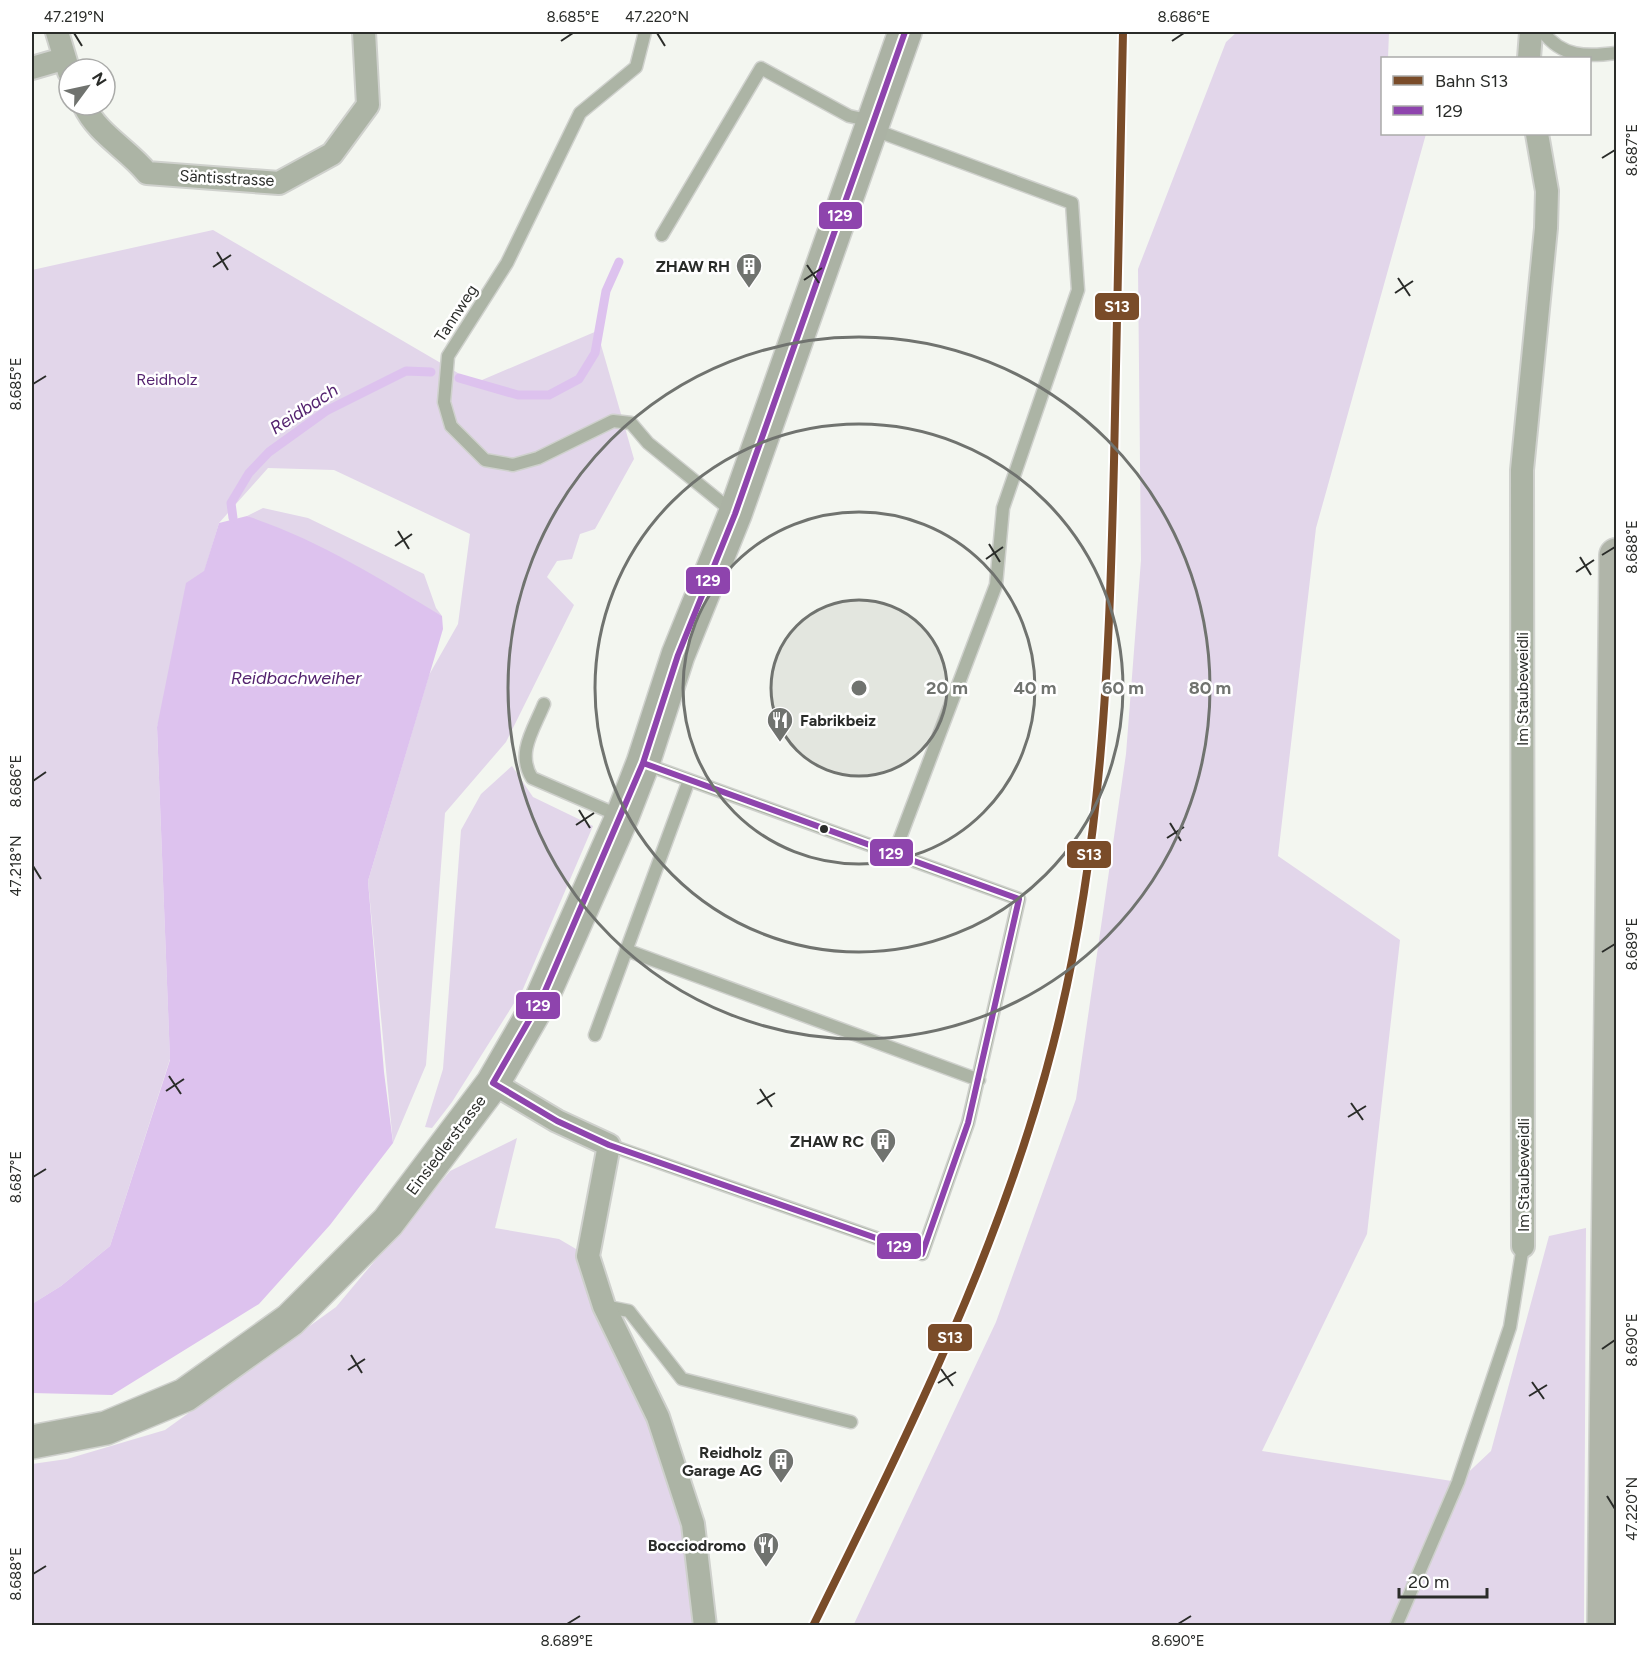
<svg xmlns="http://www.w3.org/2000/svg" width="1648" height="1657" font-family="Figtree,sans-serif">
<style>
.green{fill:#e2d6ea}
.water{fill:#ddc2ee}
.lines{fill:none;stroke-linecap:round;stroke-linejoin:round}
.stream{stroke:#ddc2ee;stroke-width:9}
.service-casing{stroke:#cfd1cd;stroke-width:15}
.minor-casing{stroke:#cfd1cd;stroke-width:26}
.secondary-casing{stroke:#cfd1cd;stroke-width:36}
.primary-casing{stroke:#cfd1cd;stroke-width:36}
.service{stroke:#acb4a5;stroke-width:12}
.minor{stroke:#acb4a5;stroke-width:22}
.secondary{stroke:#abb2a4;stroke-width:33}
.primary{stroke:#b0b5a9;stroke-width:33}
.bus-1-casing{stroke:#fff;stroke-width:10}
.bus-1{stroke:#8e44ad;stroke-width:6}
.rail-1-casing{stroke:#fff;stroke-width:12}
.rail-1{stroke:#7a4c29;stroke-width:8}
.ticks{fill:none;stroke:#2a2c29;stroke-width:2}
.ring{fill:none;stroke:#70736f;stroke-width:3}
.bus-dot{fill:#2a2c29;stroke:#fff;stroke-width:2}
.labels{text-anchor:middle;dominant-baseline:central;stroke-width:5;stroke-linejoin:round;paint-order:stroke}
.street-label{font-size:16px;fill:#2a2c29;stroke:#fff}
.poi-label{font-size:16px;font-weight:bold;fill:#2a2c29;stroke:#fff;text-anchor:end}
.park-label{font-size:16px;fill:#552470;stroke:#fff}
.water-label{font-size:18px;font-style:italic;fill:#54236f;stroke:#fff}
.centre{fill:#70736f;stroke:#fff;stroke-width:3}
.ring-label{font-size:18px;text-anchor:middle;font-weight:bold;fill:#70736f;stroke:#fff;stroke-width:5;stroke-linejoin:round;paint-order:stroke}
.line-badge{stroke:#fff;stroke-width:2}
.badge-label{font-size:16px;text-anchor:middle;font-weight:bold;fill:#fff}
.neatline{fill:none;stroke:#2a2c29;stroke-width:2}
.ticks-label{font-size:15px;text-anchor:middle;fill:#2a2c29}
</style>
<rect width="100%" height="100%" fill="#f3f6f0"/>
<path class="green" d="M 1237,32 L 1389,32 L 1388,58 L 1382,58 L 1382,134 L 1426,134 L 1316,528 L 1278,856 L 1400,940 L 1367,1234 L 1262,1451 L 1458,1482 L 1491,1451 L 1549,1236 L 1586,1228 L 1584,1625 L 853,1626 L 996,1322 L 1076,1099 L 1126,754 L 1141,560 L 1138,269 L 1226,42 Z
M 213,230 L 475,383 L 597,331 L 634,459 L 595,529 L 580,534 L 572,559 L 557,561 L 547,577 L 574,605 L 506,742 L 445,813 L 426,1065 L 393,1143 L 368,881 L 429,675 L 458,624 L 470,534 L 334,470 L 268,468 L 219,523 L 157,727 L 170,1059 L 110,1246 L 61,1286 L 32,1304 L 32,270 Z
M 263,508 L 308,518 L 424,574 L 436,608 L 442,616 L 247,516 Z
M 512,766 L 533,797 L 593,826 L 523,989 L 452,1102 L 432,1128 L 425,1127 L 443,1069 L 461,830 L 481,794 Z
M 517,1138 L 495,1228 L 559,1239 L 588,1256 L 693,1524 L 700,1625 L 32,1625 L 32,1464 L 67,1459 L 165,1430 L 336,1307 L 450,1171 Z"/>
<path class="water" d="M 247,516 C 319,540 377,577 442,616 L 443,629 L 368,881 L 384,1072 L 393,1143 L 330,1225 L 259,1304 L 112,1395 L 32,1393 L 32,1304 L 61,1286 L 110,1246 L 170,1060 L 157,727 L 186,583 L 204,571 L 219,523 Z"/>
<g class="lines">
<path class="stream" d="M 459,378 L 518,395 L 549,395 L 579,379 L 595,353 L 606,291 L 619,262
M 233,518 L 231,503 L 249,473 L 269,452 L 326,411 L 406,371 L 431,372"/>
<g class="service-casing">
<path id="service" d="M 645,32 L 636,67 L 580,113 L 507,263 L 448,356 L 444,402 L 451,426 L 485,460 L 513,465 L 538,458 L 613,421 L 631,423 L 648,443 L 733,512
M 1543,32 C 1562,57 1586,57 1616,53
M 872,129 L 1072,203 L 1078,290 L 1003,508 L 996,585 L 894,854
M 662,235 L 761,68 L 849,116 L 872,121
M 544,704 C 534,729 516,753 532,778 L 620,816
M 626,950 L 979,1080
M 595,1035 L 689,780
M 609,1145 L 922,1254 L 968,1123 L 1019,899 L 645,764
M 604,1306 L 629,1311 L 682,1379 L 851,1422
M 1396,1626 L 1458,1482 L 1510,1327 L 1523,1246"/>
</g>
<g class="minor-casing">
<path id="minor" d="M 57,32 L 69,72
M 1529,58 L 1531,32
M 32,68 L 63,59
M 84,105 C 97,134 128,149 147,173 L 279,183 L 332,154 L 368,105 L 364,32
M 493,1083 L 557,1121 L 609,1145 L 588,1256 L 604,1306 L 658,1417 L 693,1524 L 705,1626
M 1523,1246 L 1522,470 L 1546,228 L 1547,191 L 1537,134"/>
</g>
<g class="secondary-casing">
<path id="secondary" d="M 32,1442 L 106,1428 L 185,1395 L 290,1320 L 388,1222 L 493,1083 L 542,998 L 622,817 L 643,763 L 678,655 L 735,514 L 905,32"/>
</g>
<g class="primary-casing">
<path id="primary" d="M 1604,1626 L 1616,555"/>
</g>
<use href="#service" class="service"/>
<use href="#minor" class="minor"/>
<use href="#secondary" class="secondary"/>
<use href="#primary" class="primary"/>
<g class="bus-1-casing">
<path id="bus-1" d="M 643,763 L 1019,899 L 968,1123 L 922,1254 L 609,1145 L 557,1121 L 493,1083 L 542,998 Z
M 643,763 L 678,655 L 735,514 L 905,32"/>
</g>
<use href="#bus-1" class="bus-1"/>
<g class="rail-1-casing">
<path id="rail-1" d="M 813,1626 C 906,1438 1001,1249 1053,1045 C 1103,849 1109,663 1114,462 C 1117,319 1120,175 1123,32"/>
</g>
<use href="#rail-1" class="rail-1"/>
</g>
<path class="ticks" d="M 74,33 L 82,46M 657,33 L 665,46M 561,41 L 573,33M 1172,41 L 1184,33M 1602,158 L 1615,150M 217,252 L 228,270M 807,265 L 819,283M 213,267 L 231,255M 1398,278 L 1410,296M 804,280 L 822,268M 1395,293 L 1413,281M 33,384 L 46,376M 398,531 L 409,549M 989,544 L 1000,562M 395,546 L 412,534M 1602,555 L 1615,547M 1580,557 L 1591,575M 986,559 L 1003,547M 1576,572 L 1594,560M 33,781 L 46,772M 579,810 L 590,828M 1170,823 L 1181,841M 576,825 L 594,813M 1167,838 L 1184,827M 33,866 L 41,879M 1602,952 L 1615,944M 169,1076 L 181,1094M 760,1089 L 772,1107M 166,1091 L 184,1079M 1351,1103 L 1363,1120M 757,1104 L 775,1093M 1348,1117 L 1366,1106M 33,1177 L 46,1169M 1602,1349 L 1615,1340M 351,1355 L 362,1373M 941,1369 L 953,1386M 348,1370 L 365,1359M 1532,1382 L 1544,1399M 938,1383 L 956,1372M 1529,1396 L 1547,1385M 1607,1496 L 1615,1509M 33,1574 L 46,1566M 567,1624 L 580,1616M 1178,1624 L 1191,1616"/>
<circle cx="859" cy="688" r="88" fill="#70736f" fill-opacity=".12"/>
<g class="ring">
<circle cx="859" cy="688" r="88"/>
<circle cx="859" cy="688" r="176"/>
<circle cx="859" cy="688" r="264"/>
<circle cx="859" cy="688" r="351"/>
</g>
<defs>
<g id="building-pin" transform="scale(1.35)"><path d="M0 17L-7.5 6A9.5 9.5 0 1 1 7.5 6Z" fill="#70736f" stroke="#fff"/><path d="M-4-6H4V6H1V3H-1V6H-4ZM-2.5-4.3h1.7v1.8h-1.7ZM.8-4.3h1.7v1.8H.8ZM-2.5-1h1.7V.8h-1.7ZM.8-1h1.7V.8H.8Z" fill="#fff"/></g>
<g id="restaurant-pin" transform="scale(1.35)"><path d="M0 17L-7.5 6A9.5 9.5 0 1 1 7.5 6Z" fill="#70736f" stroke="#fff"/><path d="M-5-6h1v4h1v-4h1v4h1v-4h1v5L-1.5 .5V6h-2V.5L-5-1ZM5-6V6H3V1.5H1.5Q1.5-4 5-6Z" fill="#fff"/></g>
</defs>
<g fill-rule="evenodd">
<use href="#building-pin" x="749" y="266"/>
<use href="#restaurant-pin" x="780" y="720"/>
<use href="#building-pin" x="883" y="1141"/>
<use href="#building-pin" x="781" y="1461"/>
<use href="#restaurant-pin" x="766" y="1545"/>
</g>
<circle class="bus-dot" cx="824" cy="829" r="5"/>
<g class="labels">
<g class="street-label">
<text transform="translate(227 178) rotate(3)">Säntisstrasse</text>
<text transform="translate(456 313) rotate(-57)">Tannweg</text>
<text transform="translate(1522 689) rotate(-90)">Im Staubeweidli</text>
<text transform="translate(446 1145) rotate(-53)">Einsiedlerstrasse</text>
<text transform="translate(1523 1175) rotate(-90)">Im Staubeweidli</text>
</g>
<g class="poi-label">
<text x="730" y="266">ZHAW RH</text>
<text x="800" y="720" text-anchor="start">Fabrikbeiz</text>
<text x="864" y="1141">ZHAW RC</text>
<text x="762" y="1452">Reidholz<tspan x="762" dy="18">Garage AG</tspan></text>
<text x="746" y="1545">Bocciodromo</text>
</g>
<g class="park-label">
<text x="167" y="379">Reidholz</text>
</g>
<g class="water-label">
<text transform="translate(304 409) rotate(-33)">Reidbach</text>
<text x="296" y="678">Reidbachweiher</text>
</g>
</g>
<circle cx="859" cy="688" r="9" class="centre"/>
<g class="ring-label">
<text x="947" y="694">20 m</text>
<text x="1035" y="694">40 m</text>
<text x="1123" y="694">60 m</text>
<text x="1210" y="694">80 m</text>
</g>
<g class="line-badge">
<rect x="818" y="201" width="45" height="29" rx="6" fill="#8e44ad"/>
<rect x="1094" y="292" width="46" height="29" rx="6" fill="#7a4c29"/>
<rect x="685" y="566" width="46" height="29" rx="6" fill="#8e44ad"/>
<rect x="869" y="838" width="45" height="29" rx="6" fill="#8e44ad"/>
<rect x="1066" y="840" width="46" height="29" rx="6" fill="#7a4c29"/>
<rect x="515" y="991" width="46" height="29" rx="6" fill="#8e44ad"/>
<rect x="876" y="1232" width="46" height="28" rx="6" fill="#8e44ad"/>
<rect x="927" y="1323" width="46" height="29" rx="6" fill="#7a4c29"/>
</g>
<g class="badge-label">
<text x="840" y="221">129</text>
<text x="1117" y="312">S13</text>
<text x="708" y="586">129</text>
<text x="891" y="859">129</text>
<text x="1089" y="860">S13</text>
<text x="538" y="1011">129</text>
<text x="899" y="1252">129</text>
<text x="950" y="1343">S13</text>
</g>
<rect width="1648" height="1657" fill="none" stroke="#ffffff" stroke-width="66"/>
<rect x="1381" y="57" width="210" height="78" fill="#ffffff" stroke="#aaaba9" stroke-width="1.5"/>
<rect x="1393" y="76" width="30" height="9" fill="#7a4c29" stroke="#aaaba9" stroke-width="1.5"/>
<text x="1435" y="87" font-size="18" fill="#2a2c29">Bahn S13</text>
<rect x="1393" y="106" width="30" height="9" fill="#8e44ad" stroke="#aaaba9" stroke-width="1.5"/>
<text x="1435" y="117" font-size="18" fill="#2a2c29">129</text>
<g transform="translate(87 87) rotate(57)"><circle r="28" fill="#ffffff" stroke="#aaaba9" stroke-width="1.5"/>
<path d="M0-4.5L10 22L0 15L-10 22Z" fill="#70736f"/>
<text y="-9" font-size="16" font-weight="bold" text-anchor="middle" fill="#2a2c29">N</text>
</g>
<path d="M1399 1588v9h88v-9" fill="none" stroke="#2a2c29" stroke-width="3"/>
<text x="1408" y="1588" font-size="18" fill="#2a2c29" stroke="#ffffff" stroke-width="4.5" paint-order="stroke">20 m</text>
<rect x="33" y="33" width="1582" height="1591" class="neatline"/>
<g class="ticks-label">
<text x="74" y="22">47.219°N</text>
<text x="573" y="22">8.685°E</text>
<text x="657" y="22">47.220°N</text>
<text x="1184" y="22">8.686°E</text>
<text transform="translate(1632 150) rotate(-90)" y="5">8.687°E</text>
<text transform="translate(16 384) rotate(-90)" y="5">8.685°E</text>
<text transform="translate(1632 547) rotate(-90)" y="5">8.688°E</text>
<text transform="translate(16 781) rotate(-90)" y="5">8.686°E</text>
<text transform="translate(16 866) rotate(-90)" y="5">47.218°N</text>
<text transform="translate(1632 944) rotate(-90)" y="5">8.689°E</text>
<text transform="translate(16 1177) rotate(-90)" y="5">8.687°E</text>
<text transform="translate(1632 1340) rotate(-90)" y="5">8.690°E</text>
<text transform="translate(1632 1509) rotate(-90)" y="5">47.220°N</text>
<text transform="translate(16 1574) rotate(-90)" y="5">8.688°E</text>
<text x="567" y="1646">8.689°E</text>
<text x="1178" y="1646">8.690°E</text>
</g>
</svg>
